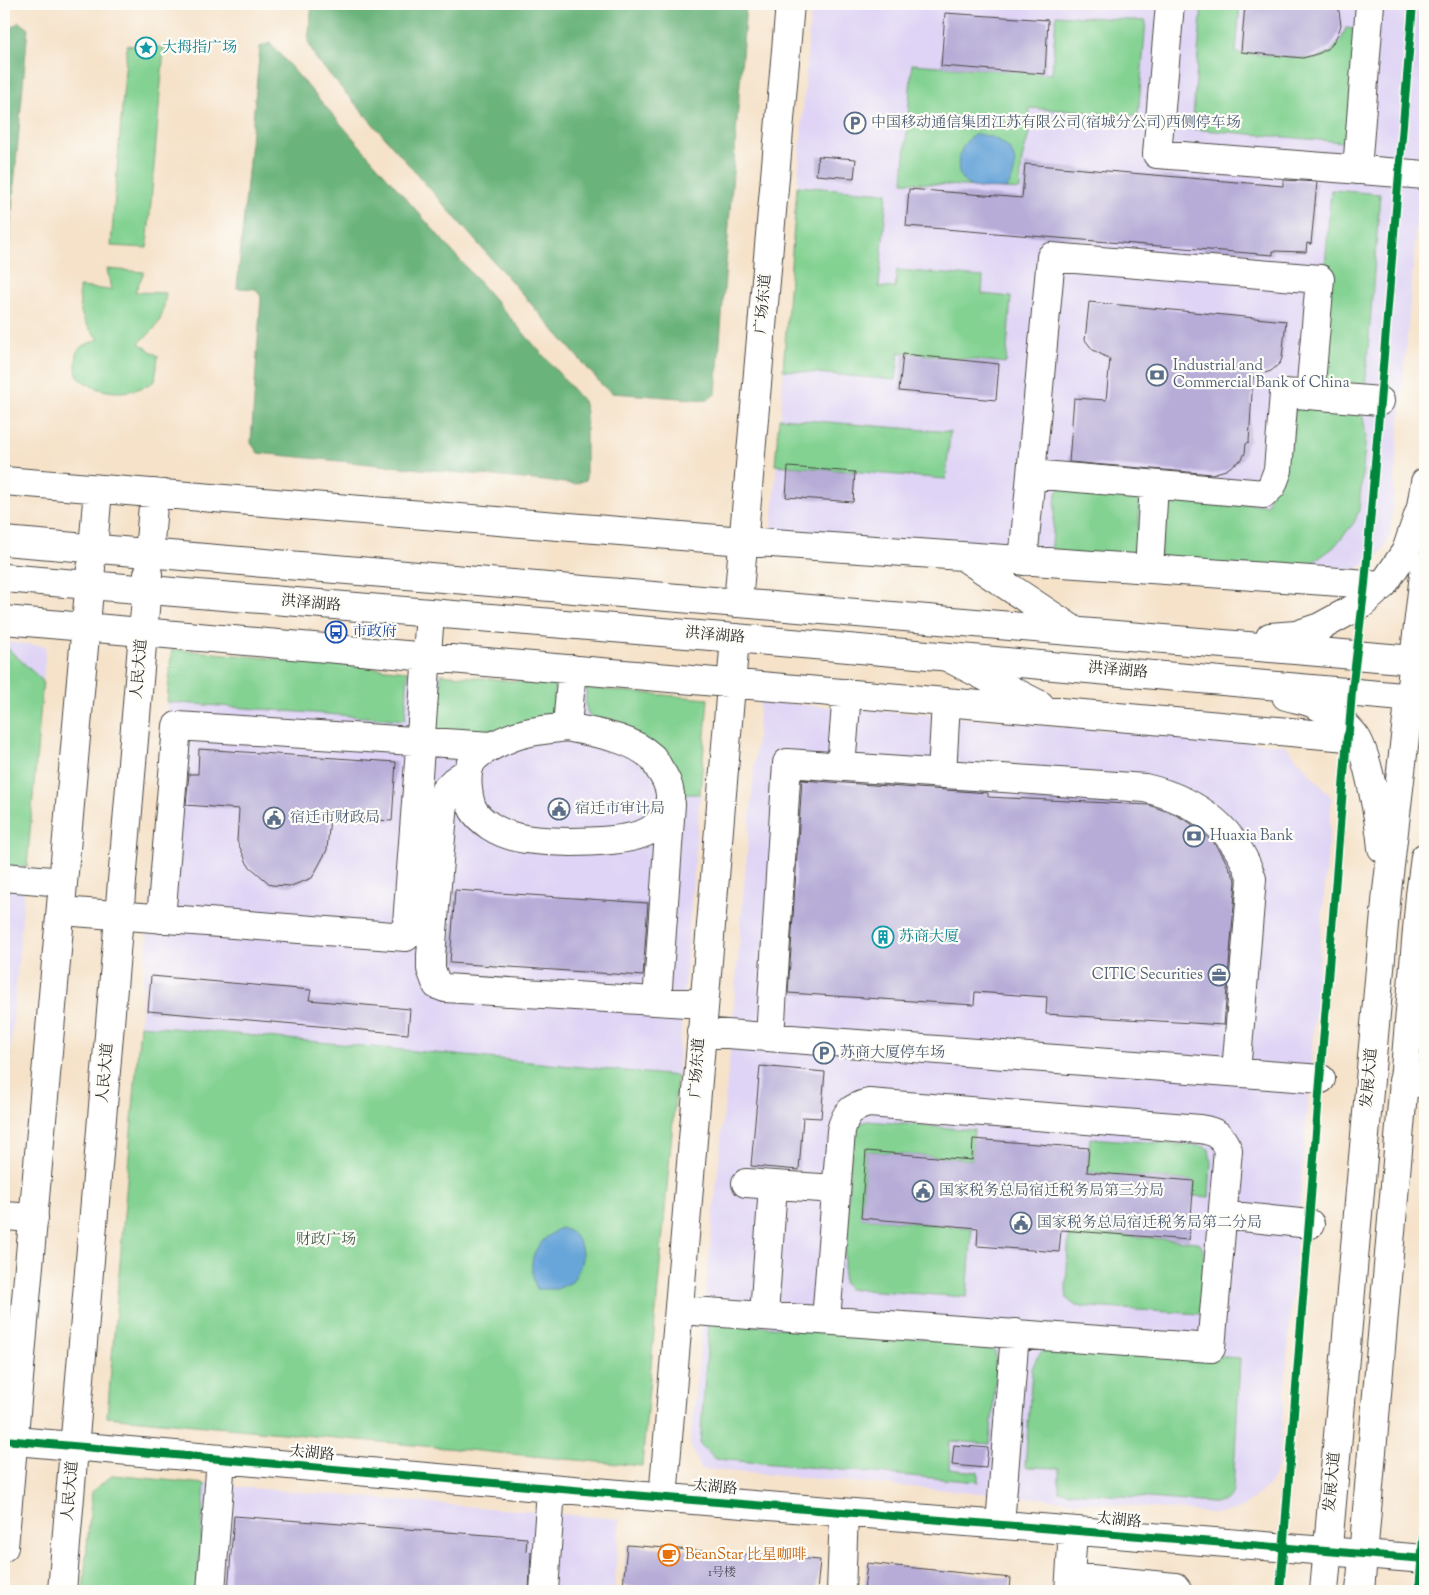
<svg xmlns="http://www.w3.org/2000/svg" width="1429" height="1595" font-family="'Sorts Mill Goudy','Noto Serif SC',serif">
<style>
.built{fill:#dfd4f5}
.green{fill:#83d292;stroke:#577e5e}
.forest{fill:#6ab47c;stroke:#4a7054}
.water{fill:#67a5d9;stroke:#496882}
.building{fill:#b6acd7}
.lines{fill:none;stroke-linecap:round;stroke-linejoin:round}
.minor-casing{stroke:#494643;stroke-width:30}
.major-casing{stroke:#494643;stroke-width:30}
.minor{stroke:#fff;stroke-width:28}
.major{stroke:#fff;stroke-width:28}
.cycleway-casing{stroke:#fdfcf7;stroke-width:11}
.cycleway{stroke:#00873e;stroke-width:8}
.labels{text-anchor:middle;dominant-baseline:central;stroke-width:4.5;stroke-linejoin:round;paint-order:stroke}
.number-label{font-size:12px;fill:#4e4b56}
.culture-label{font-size:15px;fill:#0d838f;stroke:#fdfcf7;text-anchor:start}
.service-label{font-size:15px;fill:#4e5e75;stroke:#fdfcf7;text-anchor:start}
.street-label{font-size:15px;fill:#2b2b2b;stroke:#fdfcf7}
.transit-label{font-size:15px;fill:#164399;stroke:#fdfcf7;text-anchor:start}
.park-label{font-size:15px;fill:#455d4a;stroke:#fdfcf7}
.food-label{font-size:15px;fill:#c56008;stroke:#fdfcf7;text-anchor:start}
</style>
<rect width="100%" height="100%" fill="#fdfcf7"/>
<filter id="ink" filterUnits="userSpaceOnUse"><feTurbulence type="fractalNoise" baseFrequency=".02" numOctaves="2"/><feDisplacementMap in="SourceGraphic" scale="10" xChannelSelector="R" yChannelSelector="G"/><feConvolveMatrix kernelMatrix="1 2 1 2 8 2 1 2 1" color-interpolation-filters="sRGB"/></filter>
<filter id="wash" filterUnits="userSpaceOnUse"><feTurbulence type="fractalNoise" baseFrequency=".0096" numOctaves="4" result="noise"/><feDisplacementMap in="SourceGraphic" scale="20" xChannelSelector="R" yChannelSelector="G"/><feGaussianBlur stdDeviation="1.12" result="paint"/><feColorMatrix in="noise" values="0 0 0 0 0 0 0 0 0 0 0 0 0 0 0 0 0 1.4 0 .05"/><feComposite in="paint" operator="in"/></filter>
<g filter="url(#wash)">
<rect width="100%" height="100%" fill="#f5e2c9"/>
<path class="built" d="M 811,4 L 1425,4 L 1425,125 L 1390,537 L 1380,554 L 1357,569 L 1333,574 L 802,539 L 772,527 Z
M 4,642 L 46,646 L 4,1122 Z
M 172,649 L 708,699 L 677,1076 L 140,1025 Z
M 760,701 L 1285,745 L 1332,798 L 1279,1464 L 1269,1485 L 1243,1507 L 1222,1514 L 701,1469 L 690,1444 L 730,1051 Z
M 205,1484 L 620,1519 L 614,1591 L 197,1591 Z"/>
<path class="green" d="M 1202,4 L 1240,4 L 1236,53 L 1315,59 L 1330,53 L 1341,40 L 1346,28 L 1364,30 L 1354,143 L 1192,129 Z
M 1056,15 L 1146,21 L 1138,116 L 1030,108 L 1029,134 L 1022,159 L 1020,190 L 903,182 L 912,64 L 1052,74 Z
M 127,45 L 134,46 C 138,54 142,57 152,55 L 157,47 L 164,48 L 147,248 L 111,246 Z
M 797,186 L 887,193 L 879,287 L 895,288 L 897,270 L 983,277 L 982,294 L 1011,297 L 1006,363 L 899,352 L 896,380 L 783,370 Z
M 1331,190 L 1380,194 L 1365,389 L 1316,385 Z
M 107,269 L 144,272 L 135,292 L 166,293 C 162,321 160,325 139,343 L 158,356 L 155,381 C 135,394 109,396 88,384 C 84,382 79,379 77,374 C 75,368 77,357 77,351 L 82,346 L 99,339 C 80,320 80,314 79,287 L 111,290 Z
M 1297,402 L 1359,409 L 1363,417 L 1366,435 L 1359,510 L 1354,523 L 1333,548 L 1306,567 L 1160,564 L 1165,498 L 1267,505 Z
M 779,418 L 950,432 L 946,479 L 775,465 Z
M 1063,486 L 1135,489 L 1140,498 L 1137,562 L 1051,556 L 1056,493 Z
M 4,645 L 43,681 L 27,867 L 4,865 Z
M 172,649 L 408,671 L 405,720 L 167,702 Z
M 441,674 L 555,685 L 554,708 L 546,719 L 507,733 L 437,733 Z
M 587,688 L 708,699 L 700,794 L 679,794 L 597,727 C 585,711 584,707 587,688 Z
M 140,1025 L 677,1076 L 642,1466 L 107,1417 Z
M 4,1055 L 10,1055 L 4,1122 Z
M 868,1121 L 974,1130 L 972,1160 L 866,1151 L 861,1218 L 972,1228 L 967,1297 L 848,1289 L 843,1282 L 852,1131 L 861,1123 Z
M 1090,1138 L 1202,1146 L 1209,1149 L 1211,1163 L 1209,1197 L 1193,1196 L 1193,1181 L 1087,1172 Z
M 1069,1231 L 1198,1242 L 1202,1247 L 1204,1255 L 1200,1314 L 1076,1306 L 1067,1299 L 1066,1290 Z
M 709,1322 L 989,1344 L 995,1352 L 997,1363 L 990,1444 L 950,1441 L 949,1469 L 978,1472 L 978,1482 L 716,1459 L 700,1445 Z
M 1050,1345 L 1240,1358 L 1233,1491 C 1229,1502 1224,1503 1212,1503 L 1059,1491 L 1059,1468 L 1025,1467 L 1032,1369 C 1036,1357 1040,1352 1050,1345 Z
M 113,1475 L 205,1484 L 197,1591 L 83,1591 L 92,1491 Z"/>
<path class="forest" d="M 312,4 L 746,4 L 716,393 L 708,400 L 612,393 L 603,386 L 316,59 L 308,42 Z
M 19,22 L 28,28 L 7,265 L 4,264 L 4,34 Z
M 270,43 L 583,401 L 586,412 L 586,480 L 575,484 L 258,453 L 251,443 L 261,297 L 256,289 L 237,288 L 260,47 Z"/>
<path class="water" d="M 976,134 C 1008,137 1027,159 1006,189 C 995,188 980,190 970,186 C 953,178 957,153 967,141 C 969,138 973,136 976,134 Z
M 560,1228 C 576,1231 585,1246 581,1263 C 580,1269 575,1276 572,1282 L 557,1289 L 537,1289 C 525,1261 534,1243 560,1228 Z"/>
<g id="blocks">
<path class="building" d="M 1245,4 L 1338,4 L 1341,25 L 1338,34 L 1331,46 L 1320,53 L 1303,58 L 1241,52 Z
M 945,13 L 1048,20 L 1045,74 L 941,66 Z
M 818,156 L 856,159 L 854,178 L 816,175 Z
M 1025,164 L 1283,186 L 1283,180 L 1317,182 L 1311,244 L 1307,243 L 1306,252 L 1273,251 L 1273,255 L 906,226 L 909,189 L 1022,198 Z
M 1089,302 L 1286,321 L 1282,358 L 1280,363 L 1271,371 L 1253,377 L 1249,442 L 1246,444 L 1245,453 L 1242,459 L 1226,470 L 1212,474 L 1069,462 L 1074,398 L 1106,400 L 1110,359 L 1093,350 L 1085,340 Z
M 903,354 L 999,364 L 996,400 L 899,391 Z
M 788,467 L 855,472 L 853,502 L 786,497 Z
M 199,749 L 396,762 L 392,821 L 330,817 L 327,850 L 312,878 L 291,886 L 271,885 L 248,865 L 237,841 L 239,809 L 186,805 L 189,774 L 198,774 Z
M 802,780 L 988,793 L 988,797 L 1149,805 L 1174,814 L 1189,822 L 1213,842 L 1222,854 L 1236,881 L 1224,1025 L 1046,1014 L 1047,997 L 975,992 L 974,1005 L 788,993 Z
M 455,890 L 648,903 L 643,976 L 450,963 Z
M 151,976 L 311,990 L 309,1000 L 410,1009 L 408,1034 L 148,1011 Z
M 760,1066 L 825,1072 L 821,1118 L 803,1117 L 799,1170 L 751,1166 Z
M 973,1139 L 1089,1148 L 1087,1172 L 1194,1181 L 1189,1240 L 1061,1230 L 1059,1252 L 977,1246 L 978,1228 L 861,1218 L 866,1151 L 972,1160 Z
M 954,1445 L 988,1448 L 986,1468 L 952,1465 Z
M 234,1516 L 527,1538 L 526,1551 L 531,1552 L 529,1591 L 228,1591 Z
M 627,1545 L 820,1560 L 817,1591 L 695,1591 L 623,1586 Z
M 867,1563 L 1011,1578 L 1010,1591 L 864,1591 Z"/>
</g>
</g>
<g filter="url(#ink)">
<use href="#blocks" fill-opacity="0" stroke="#494643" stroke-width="1"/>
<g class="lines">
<g class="minor-casing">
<path id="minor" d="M 1170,4 L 1157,154 L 1425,175
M 1357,170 L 1370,4
M 1031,474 L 1264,494 L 1272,486 L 1278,470 L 1284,393 L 1380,401
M 4,481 L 743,541 L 1383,585
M 93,549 L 98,489
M 149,554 L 154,493
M 964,557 L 1075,631
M 1023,561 L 1051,257 L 1320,279 L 1310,395
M 1149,569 L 1154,485
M 738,603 L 790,4
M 4,620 L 1347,737
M 947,657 L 1040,705
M 567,727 C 595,733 630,737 652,757 C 655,761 658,766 660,770 C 665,777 669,786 670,794 C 671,809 664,820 652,829 C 629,845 554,843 525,839 C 514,837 499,832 490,826 C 474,815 470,808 468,789 C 467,780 467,771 471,763 C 478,750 512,736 526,733 C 539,730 554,729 567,727 L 572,669
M 841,767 L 847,693
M 467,772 L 454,781 L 445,790 L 431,955 L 431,969 L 437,985 L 445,988 L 703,1004
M 942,774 L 946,702
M 4,877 L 63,882
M 61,911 L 406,937 L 430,614
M 161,919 L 177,726 L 492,746
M 657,1001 L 671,804
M 701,1032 L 1321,1079
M 770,1037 L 787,763 L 1145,788 C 1196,800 1235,828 1252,879 L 1236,1072
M 1403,1081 L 1425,1084
M 746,1183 L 836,1189
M 1223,1215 L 1310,1224
M 4,1216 L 34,1218
M 680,1310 L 1211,1348 L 1228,1150 C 1221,1135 1218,1132 1200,1129 L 869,1103 C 851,1107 845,1113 841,1131 L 826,1320
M 764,1315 L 773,1185
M 4,1440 L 631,1495 L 1425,1559
M 663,1498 C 688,1211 709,924 735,638
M 1000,1525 L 1015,1333
M 1070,1577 L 1073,1531
M 211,1591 L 221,1459
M 544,1591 L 551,1489
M 841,1591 L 844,1513
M 1069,1591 L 1070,1577 L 1175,1587 L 1178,1591"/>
</g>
<g class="major-casing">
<path id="major" d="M 4,541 L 1425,661
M 4,578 L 735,638 L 1425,699
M 1270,637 L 1296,635 L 1320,627 L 1362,604 L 1383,585 L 1406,551 L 1421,507 L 1425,482
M 1286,696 C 1296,699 1307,700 1316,705 C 1329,711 1346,724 1355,736 C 1368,751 1380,826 1382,848
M 4,1547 L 91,568
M 62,1591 L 148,574
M 1324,1591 L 1387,891 L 1425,566
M 1360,1591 L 1420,895 L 1425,857"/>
</g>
<use href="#minor" class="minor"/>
<use href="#major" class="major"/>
<g class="cycleway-casing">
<path id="cycleway" d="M 4,1440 L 631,1495 L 1425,1559
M 1280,1591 L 1347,737 L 1349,731 L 1352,691 L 1365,584 L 1413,4
M 1419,1591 L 1425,1512"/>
</g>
<use href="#cycleway" class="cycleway"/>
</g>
</g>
<defs>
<g id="sight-ring" transform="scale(1.125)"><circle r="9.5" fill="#fdfcf7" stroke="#0f9aa8" stroke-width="1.5"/><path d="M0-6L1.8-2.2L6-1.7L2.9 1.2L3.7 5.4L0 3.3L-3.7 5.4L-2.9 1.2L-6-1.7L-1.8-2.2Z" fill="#0f9aa8"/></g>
<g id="parking-ring" transform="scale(1.125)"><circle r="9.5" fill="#fdfcf7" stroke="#5c6f8a" stroke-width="1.5"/><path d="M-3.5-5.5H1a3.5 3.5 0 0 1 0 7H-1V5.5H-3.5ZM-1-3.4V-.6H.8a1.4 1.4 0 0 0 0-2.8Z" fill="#5c6f8a"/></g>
<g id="bank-ring" transform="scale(1.125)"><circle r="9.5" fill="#fdfcf7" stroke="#5c6f8a" stroke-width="1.5"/><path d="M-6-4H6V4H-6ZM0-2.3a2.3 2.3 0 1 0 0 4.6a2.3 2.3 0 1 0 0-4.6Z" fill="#5c6f8a"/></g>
<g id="bus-ring" transform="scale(1.125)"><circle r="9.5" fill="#fdfcf7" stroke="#1a4fb4" stroke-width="1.5"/><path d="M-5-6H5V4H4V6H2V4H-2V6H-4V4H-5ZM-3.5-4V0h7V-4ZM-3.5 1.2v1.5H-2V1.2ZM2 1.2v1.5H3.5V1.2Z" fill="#1a4fb4"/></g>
<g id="civic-ring" transform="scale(1.125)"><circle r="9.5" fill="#fdfcf7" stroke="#5c6f8a" stroke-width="1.5"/><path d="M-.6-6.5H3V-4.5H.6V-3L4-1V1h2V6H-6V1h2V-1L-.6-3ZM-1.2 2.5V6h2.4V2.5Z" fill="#5c6f8a"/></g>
<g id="building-ring" transform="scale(1.125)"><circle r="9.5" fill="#fdfcf7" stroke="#0f9aa8" stroke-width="1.5"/><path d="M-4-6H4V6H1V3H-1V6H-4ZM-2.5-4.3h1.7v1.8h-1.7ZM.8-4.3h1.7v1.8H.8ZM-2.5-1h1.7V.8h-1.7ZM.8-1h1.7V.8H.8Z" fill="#0f9aa8"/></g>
<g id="office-ring" transform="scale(1.125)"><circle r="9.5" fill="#fdfcf7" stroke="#5c6f8a" stroke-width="1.5"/><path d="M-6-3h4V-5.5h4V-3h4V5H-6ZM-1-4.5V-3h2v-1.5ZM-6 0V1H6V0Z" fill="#5c6f8a"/></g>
<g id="cafe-ring" transform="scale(1.125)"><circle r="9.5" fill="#fdfcf7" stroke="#e8710a" stroke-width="1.5"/><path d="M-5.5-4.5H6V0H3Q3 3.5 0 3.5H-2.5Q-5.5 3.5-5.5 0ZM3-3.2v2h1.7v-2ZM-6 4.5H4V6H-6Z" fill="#e8710a"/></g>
</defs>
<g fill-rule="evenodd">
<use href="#sight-ring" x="146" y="48"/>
<use href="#parking-ring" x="855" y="123"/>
<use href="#bank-ring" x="1157" y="375"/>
<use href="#bus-ring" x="336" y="632"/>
<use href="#civic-ring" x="559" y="809"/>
<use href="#civic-ring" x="274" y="818"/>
<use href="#bank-ring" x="1194" y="836"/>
<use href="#building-ring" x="883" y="937"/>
<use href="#office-ring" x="1219" y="975"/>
<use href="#parking-ring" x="824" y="1053"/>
<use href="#civic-ring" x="923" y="1191"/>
<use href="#civic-ring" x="1021" y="1223"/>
<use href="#cafe-ring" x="669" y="1555"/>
</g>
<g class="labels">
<g class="number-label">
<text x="722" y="1573">1号楼</text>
</g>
<g class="culture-label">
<text x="162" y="48">大拇指广场</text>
<text x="899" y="937">苏商大厦</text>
</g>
<g class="service-label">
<text x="871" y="123">中国移动通信集团江苏有限公司(宿城分公司)西侧停车场</text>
<text x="1173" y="366">Industrial and<tspan x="1173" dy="17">Commercial Bank of China</tspan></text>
<text x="575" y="809">宿迁市审计局</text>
<text x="290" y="818">宿迁市财政局</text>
<text x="1210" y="836">Huaxia Bank</text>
<text x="1203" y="975" text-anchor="end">CITIC Securities</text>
<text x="840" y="1053">苏商大厦停车场</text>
<text x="939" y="1191">国家税务总局宿迁税务局第三分局</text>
<text x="1037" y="1223">国家税务总局宿迁税务局第二分局</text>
</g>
<g class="street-label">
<text transform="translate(764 304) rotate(-85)">广场东道</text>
<text transform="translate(311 604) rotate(5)">洪泽湖路</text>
<text transform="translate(715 636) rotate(5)">洪泽湖路</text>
<text transform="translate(140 669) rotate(-85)">人民大道</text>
<text transform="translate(1118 671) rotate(5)">洪泽湖路</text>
<text transform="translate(698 1068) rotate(-86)">广场东道</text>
<text transform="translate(106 1073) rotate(-85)">人民大道</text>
<text transform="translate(1370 1078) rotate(-85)">发展大道</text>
<text transform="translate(312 1454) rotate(5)">太湖路</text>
<text transform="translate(1333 1482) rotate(-85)">发展大道</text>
<text transform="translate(715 1488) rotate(5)">太湖路</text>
<text transform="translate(71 1491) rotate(-85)">人民大道</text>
<text transform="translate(1119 1521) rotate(5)">太湖路</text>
</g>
<g class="transit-label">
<text x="352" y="632">市政府</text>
</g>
<g class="park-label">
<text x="326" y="1240">财政广场</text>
</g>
<g class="food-label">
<text x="685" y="1555">BeanStar 比星咖啡</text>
</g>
</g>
<rect width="1429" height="1595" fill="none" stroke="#fdfcf7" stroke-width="20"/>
</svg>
